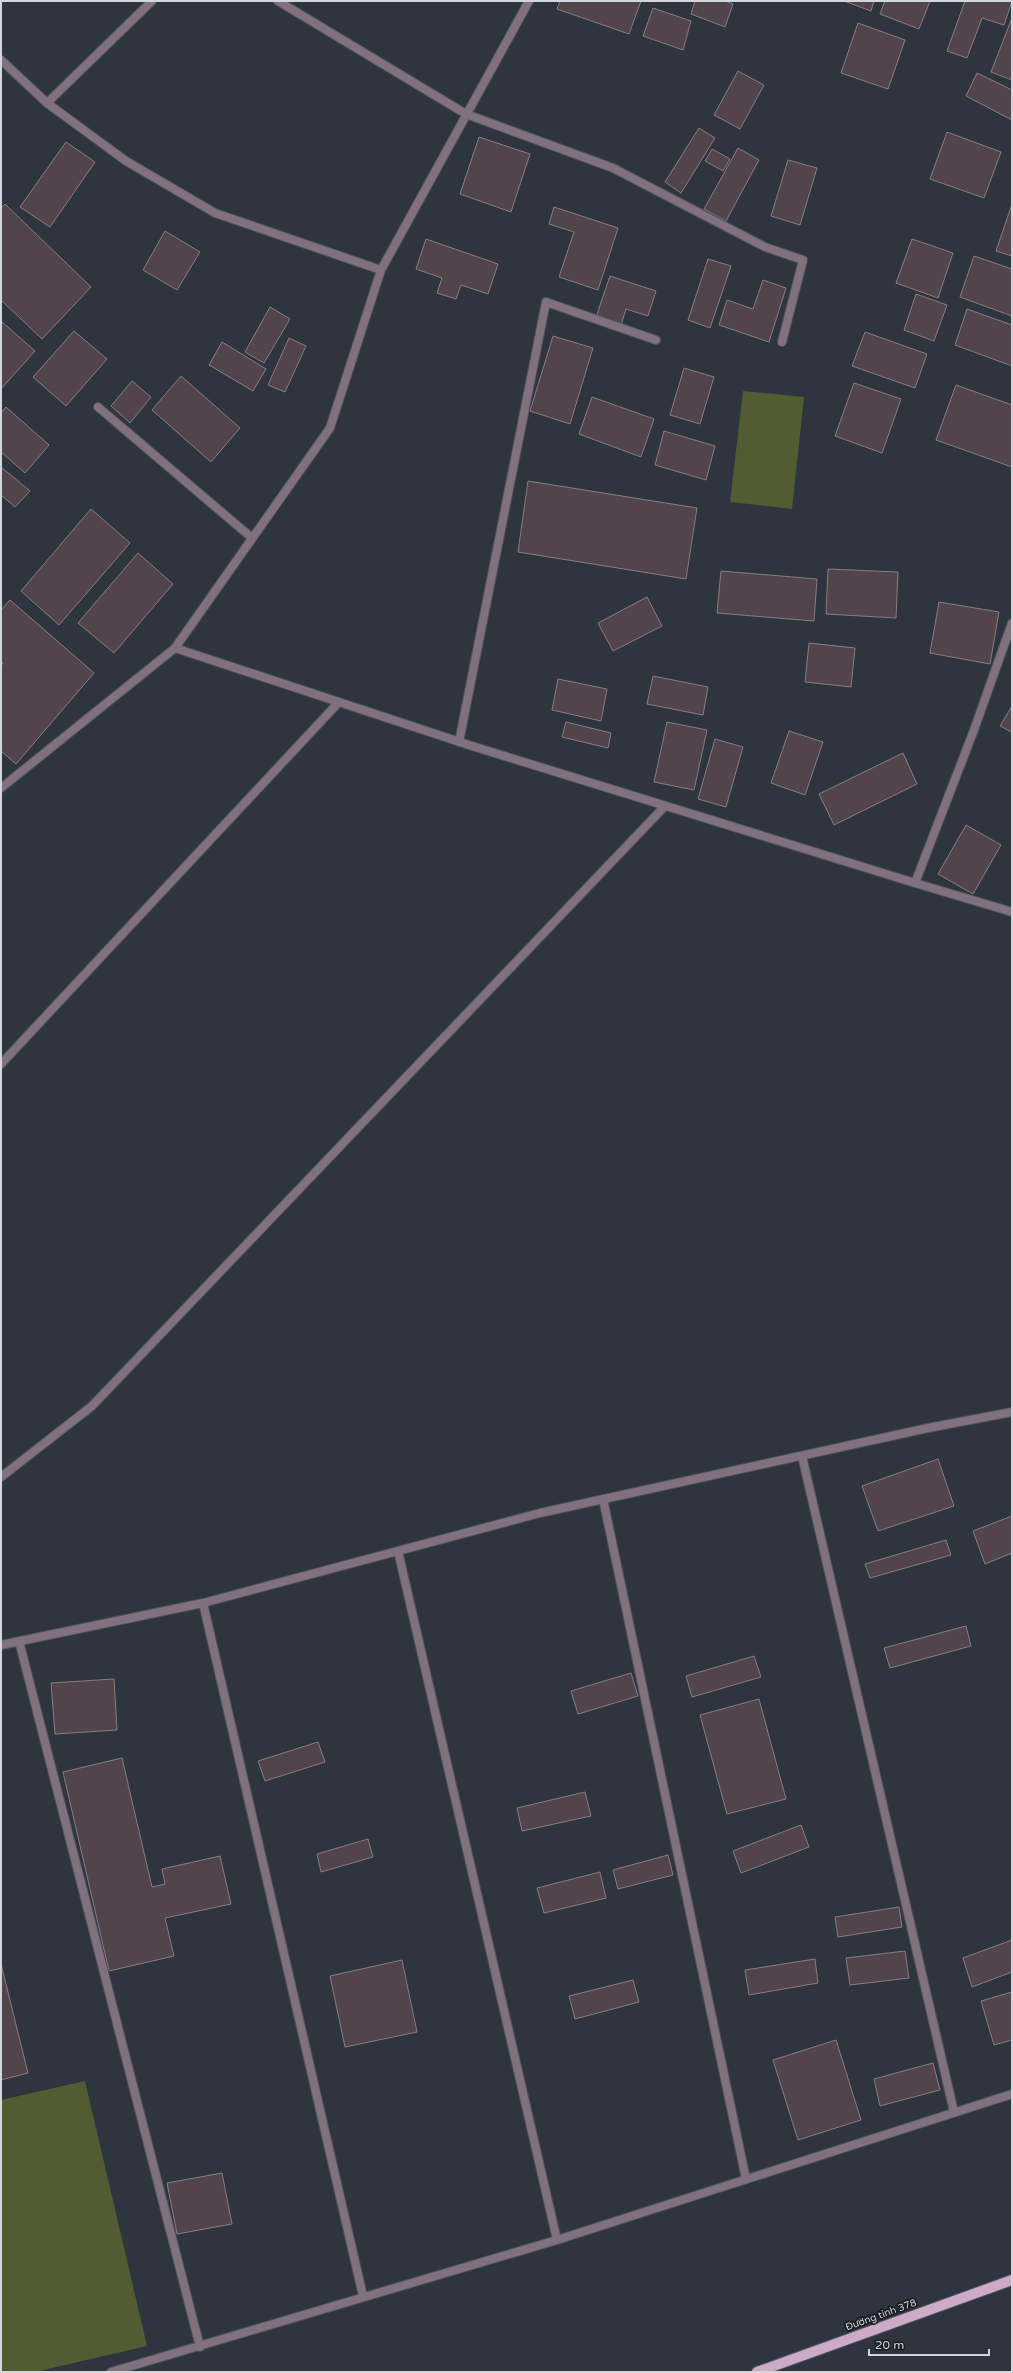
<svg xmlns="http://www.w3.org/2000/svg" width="1013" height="2373" font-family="'Varela Round',sans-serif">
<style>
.green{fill:#525b32}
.building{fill:#51444a;stroke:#8a7c82}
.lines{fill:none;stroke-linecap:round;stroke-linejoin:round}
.lane-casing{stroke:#4c525b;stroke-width:10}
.street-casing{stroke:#4c525b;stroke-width:10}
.primary-casing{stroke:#4c525b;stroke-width:12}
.lane{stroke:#81707e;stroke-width:8}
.street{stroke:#81707e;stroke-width:8}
.primary{stroke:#cdabc7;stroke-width:10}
.labels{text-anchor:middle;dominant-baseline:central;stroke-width:3.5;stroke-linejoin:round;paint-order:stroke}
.street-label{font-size:10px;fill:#d2d7dd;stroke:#191c21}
</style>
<rect width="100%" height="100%" fill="#2e353f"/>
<path class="green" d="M 743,391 L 804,397 L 792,509 L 730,502 Z
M 85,2081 L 147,2346 L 35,2372 L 1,2372 L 1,2100 Z"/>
<path class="building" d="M 560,1 L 641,1 L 629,34 L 557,9 Z
M 695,1 L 725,1 L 733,4 L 725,27 L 691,14 Z
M 844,1 L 874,1 L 871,11 Z
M 885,1 L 930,1 L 919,29 L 880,14 Z
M 965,1 L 1012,1 L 1004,25 L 982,18 L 967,58 L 947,51 Z
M 653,8 L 691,21 L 683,50 L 643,36 Z
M 1012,18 L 1012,80 L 991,72 Z
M 858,23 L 905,40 L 888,89 L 841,73 Z
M 738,71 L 764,85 L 740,129 L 714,115 Z
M 977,73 L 1012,90 L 1012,120 L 966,96 Z
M 699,128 L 715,138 L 681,193 L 665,182 Z
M 947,132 L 1001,152 L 984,198 L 930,179 Z
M 479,137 L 530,154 L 511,212 L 460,194 Z
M 66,142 L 95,162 L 50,227 L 20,207 Z
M 738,148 L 759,160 L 726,221 L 704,209 Z
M 712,149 L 730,159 L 723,171 L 705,161 Z
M 788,160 L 817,168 L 800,225 L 771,216 Z
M 5,204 L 91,287 L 42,339 L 1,300 L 1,208 Z
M 1012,204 L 1012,256 L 996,251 Z
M 554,207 L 618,228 L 598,290 L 559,277 L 574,232 L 549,224 Z
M 165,231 L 200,252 L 177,290 L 143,270 Z
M 426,239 L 498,264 L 488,294 L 461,285 L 456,299 L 437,293 L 442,278 L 416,269 Z
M 912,239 L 953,253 L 938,298 L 896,283 Z
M 974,256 L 1012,269 L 1012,316 L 960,297 Z
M 708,259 L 731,266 L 710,328 L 688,320 Z
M 610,276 L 656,291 L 648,316 L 626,309 L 621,325 L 596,317 Z
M 763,280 L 786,288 L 769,342 L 719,325 L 727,300 L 753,309 Z
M 916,294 L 947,305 L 934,341 L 904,330 Z
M 270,307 L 290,319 L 264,363 L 245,352 Z
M 967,309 L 1012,325 L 1012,366 L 955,345 Z
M 1,321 L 35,351 L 1,389 Z
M 74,331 L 107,359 L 66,406 L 33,377 Z
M 865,332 L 927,354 L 915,388 L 852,366 Z
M 553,336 L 593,348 L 570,424 L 530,411 Z
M 289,338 L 306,346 L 285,392 L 268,385 Z
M 222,342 L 266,369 L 253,391 L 209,365 Z
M 684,368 L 714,377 L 700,424 L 670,415 Z
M 181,376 L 240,428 L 211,462 L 152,410 Z
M 132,381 L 151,397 L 130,423 L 111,406 Z
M 854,383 L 901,399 L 882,453 L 835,436 Z
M 956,385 L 1012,405 L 1012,467 L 936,440 Z
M 592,397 L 654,419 L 641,457 L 579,434 Z
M 6,407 L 49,445 L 25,473 L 1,452 L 1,413 Z
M 664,431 L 715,446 L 706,480 L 655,465 Z
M 1,467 L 30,491 L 15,507 L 1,495 Z
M 528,481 L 697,508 L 686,579 L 518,552 Z
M 91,509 L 130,543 L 59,625 L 21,591 Z
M 138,553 L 173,584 L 114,653 L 78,623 Z
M 828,569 L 898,572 L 896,618 L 826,614 Z
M 721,571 L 817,579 L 814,621 L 717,613 Z
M 647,597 L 662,626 L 613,651 L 598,623 Z
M 10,600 L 94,673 L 16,764 L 1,751 L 1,666 L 3,663 L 1,661 L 1,610 Z
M 939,602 L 999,612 L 990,664 L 930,653 Z
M 809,643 L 855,648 L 851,687 L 805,682 Z
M 653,676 L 708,687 L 703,715 L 647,704 Z
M 558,679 L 607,689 L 601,721 L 552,710 Z
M 1012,706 L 1012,732 L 1000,726 Z
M 566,722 L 611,733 L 608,748 L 562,737 Z
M 667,722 L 707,730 L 694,790 L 654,782 Z
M 789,731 L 823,742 L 805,795 L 771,783 Z
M 715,739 L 743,747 L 726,807 L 698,799 Z
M 903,753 L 917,784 L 834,825 L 819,794 Z
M 966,825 L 1001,845 L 973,894 L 938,874 Z
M 938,1459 L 954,1506 L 878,1531 L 862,1486 Z
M 1012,1516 L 1012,1553 L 985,1564 L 973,1531 Z
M 946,1540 L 951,1555 L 870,1578 L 865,1564 Z
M 966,1626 L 971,1646 L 890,1668 L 884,1648 Z
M 754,1656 L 761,1677 L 692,1697 L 686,1676 Z
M 631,1673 L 638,1696 L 578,1714 L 571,1691 Z
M 114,1679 L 117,1730 L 55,1734 L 51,1683 Z
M 759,1699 L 786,1799 L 727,1814 L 700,1715 Z
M 318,1742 L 325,1762 L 265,1781 L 258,1761 Z
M 122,1758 L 152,1887 L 165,1884 L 162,1869 L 220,1856 L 231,1904 L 165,1918 L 174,1956 L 109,1971 L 63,1772 Z
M 585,1792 L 591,1816 L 522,1831 L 517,1808 Z
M 801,1825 L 809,1847 L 741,1873 L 733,1851 Z
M 368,1839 L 373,1857 L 321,1872 L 317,1854 Z
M 668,1855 L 673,1875 L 618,1889 L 613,1870 Z
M 600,1872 L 606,1898 L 544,1913 L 537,1888 Z
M 899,1907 L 902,1927 L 838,1937 L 835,1917 Z
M 1012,1940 L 1012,1972 L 972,1987 L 963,1958 Z
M 905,1951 L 909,1978 L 850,1985 L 846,1958 Z
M 815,1959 L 818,1983 L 749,1995 L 745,1970 Z
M 402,1960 L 417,2032 L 345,2047 L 330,1976 Z
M 1,1964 L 28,2073 L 1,2080 Z
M 633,1980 L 639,2002 L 575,2019 L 569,1996 Z
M 1012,1992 L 1012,2040 L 994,2045 L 981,2001 Z
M 836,2040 L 861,2120 L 798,2140 L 773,2060 Z
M 933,2063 L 940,2090 L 880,2106 L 874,2079 Z
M 222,2173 L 232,2224 L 177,2234 L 167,2183 Z"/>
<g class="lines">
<g class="lane-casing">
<path id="lane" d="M 47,103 L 152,1
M 1,1477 L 92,1406 L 665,806"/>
</g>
<g class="street-casing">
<path id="street" d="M 278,1 L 466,114 L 613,168 L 765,247 L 803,260 L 782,342
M 1,60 L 47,103 L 126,161 L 215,213 L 381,270 L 529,1
M 98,407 L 252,538
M 175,648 L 472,746 L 915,883 L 974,730 L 1012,623
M 459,742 L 546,302 L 656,340
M 1,788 L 175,648 L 330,428 L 381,270
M 915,883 L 1012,912
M 1,1064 L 339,702
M 802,1456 L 954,2112
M 603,1499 L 746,2179
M 398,1551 L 557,2240
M 203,1603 L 363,2296
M 19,1641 L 200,2347
M 1,1645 L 203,1603 L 540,1513 L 928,1428 L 1012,1412
M 111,2372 L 557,2240 L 1012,2094"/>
</g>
<g class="primary-casing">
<path id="primary" d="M 757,2372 L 1012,2280"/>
</g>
<use href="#lane" class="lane"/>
<use href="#street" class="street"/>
<use href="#primary" class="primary"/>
</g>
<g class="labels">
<g class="street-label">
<text transform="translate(881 2315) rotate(-20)">Đường tỉnh 378</text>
</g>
</g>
<rect width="1013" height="2373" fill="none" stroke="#d2d7dd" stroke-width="4"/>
<path d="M869 2349v6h120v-6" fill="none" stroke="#d2d7dd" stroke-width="2"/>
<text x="875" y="2349" font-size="12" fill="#d2d7dd" stroke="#191c21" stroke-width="3" paint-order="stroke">20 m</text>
</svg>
